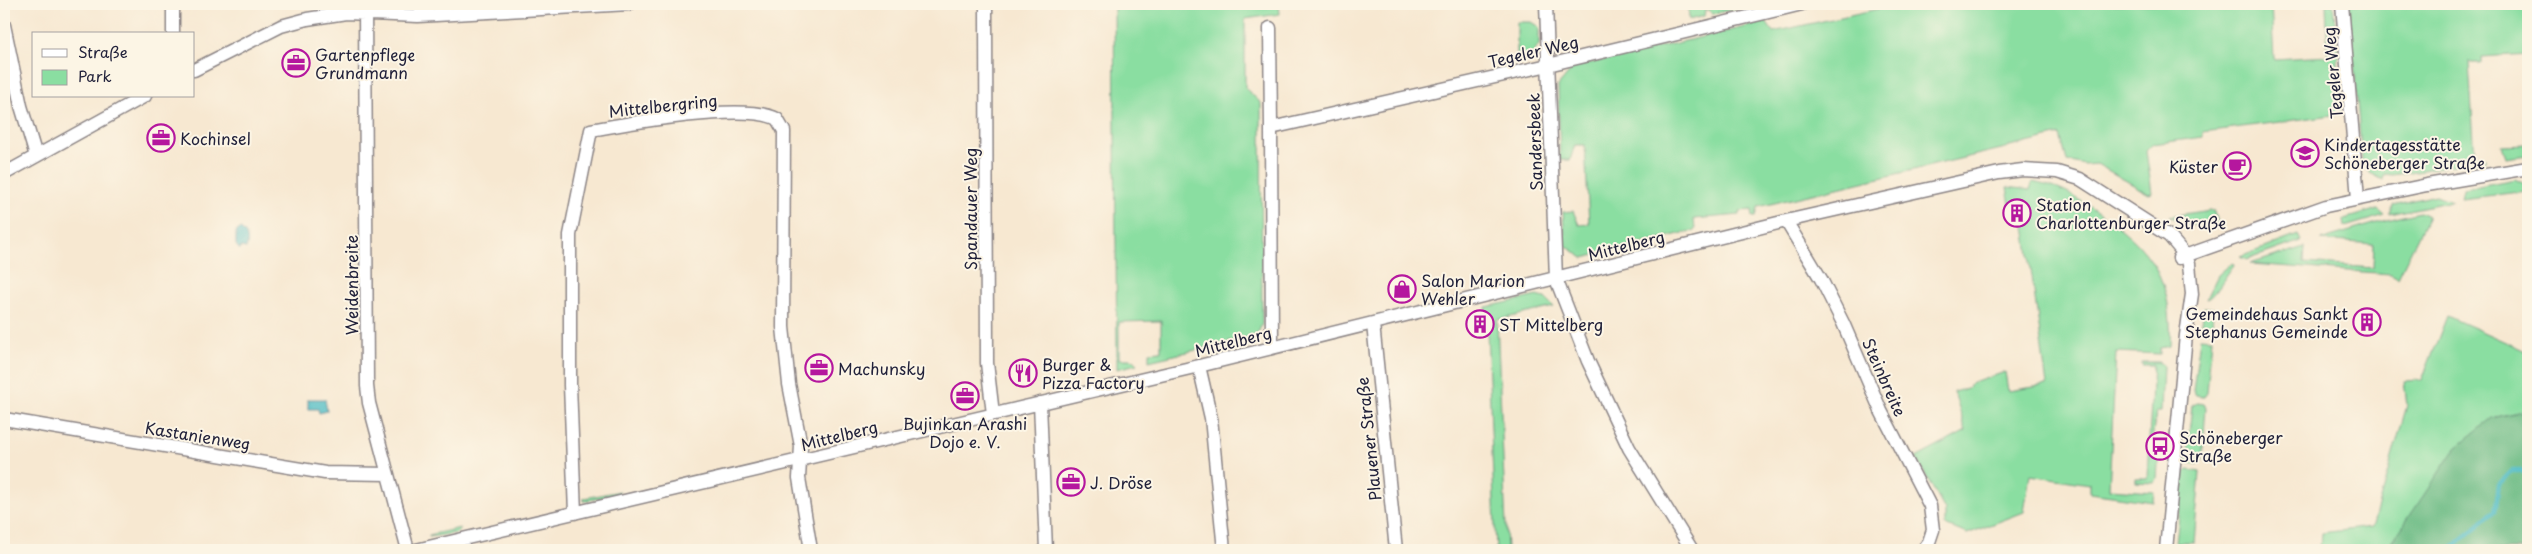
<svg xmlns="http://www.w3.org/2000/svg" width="2532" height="554" font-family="'Playpen Sans',sans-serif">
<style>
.green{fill:#8adea1;stroke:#56806e}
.forest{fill:#6fbd87;stroke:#487061}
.water{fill:#4ebcc5;stroke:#386f80}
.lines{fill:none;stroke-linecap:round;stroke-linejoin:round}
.stream{stroke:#4ebcc5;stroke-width:4.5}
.street-casing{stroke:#8c8586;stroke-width:15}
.street{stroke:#fff;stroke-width:12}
.labels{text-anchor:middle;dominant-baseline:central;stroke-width:4;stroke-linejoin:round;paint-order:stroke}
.street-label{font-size:16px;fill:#22223b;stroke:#fcf5e5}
.poi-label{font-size:16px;fill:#22223b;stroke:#fcf5e5;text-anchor:start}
</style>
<rect width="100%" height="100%" fill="#fcf5e5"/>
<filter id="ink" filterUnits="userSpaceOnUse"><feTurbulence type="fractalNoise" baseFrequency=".02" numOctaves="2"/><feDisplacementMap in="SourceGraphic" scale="10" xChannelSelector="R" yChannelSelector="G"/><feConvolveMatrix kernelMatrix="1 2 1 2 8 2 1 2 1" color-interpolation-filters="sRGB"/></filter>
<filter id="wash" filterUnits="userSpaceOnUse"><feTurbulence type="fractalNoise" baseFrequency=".0096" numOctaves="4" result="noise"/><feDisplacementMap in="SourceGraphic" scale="20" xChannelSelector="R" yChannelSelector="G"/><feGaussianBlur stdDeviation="1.12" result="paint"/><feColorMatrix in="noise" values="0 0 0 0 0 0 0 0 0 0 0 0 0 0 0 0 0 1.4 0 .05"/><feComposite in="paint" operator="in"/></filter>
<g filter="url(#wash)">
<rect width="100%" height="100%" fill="#f7e8d1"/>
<path class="green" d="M 1114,4 L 1279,4 L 1280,14 L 1245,19 L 1245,88 L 1261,103 L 1262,324 L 1258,333 L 1251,337 L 1149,361 L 1149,352 L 1161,351 L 1161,321 L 1119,322 L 1119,359 L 1132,359 L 1137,364 L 1117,369 Z
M 1688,4 L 1757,4 L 1713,14 L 1709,10 L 1705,10 L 1704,16 L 1689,20 Z
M 1900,4 L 2271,4 L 2274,59 L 2328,56 L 2326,4 L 2333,4 L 2339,56 L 2337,61 L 2341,114 L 2203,132 L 2203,137 L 2153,144 L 2146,151 L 2152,193 L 2149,194 L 2097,164 L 2084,165 L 2067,161 L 2060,135 L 1758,207 L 1756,217 L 1753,217 L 1752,210 L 1740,211 L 1740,215 L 1694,219 L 1695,230 L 1583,258 L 1565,245 L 1563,212 L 1573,211 L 1579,225 L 1589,224 L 1585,145 L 1575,145 L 1570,160 L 1560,160 L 1558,86 L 1574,67 L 1766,22 L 1773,32 Z
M 2349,4 L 2528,4 L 2528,54 L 2481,57 L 2481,63 L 2469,63 L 2475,157 L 2485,157 L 2485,160 L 2392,175 L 2384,174 L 2383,180 L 2370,173 L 2362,161 Z
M 1517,22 L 1531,22 L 1539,27 L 1539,45 L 1530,58 L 1517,59 Z
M 2528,144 L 2528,155 L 2506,158 L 2502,145 Z
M 2515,179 L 2528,186 L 2528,191 L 2461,199 L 2463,189 Z
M 2032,182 C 2058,186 2077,197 2098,212 C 2152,248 2173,280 2170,346 L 2160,348 L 2160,354 L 2116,352 L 2109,489 L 2154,492 L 2153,502 L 2090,493 L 2090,484 L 2030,475 L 2024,512 L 1967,534 L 1945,525 L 1945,510 L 1916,458 L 1966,431 L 1954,392 L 1970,387 L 1970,384 L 2005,372 L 2008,391 L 2047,385 L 2022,204 L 2010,205 L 2007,187 L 2030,190 Z
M 2436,195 L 2452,201 L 2390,214 L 2393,205 Z
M 2378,209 L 2385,215 L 2345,227 L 2344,219 Z
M 2211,210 L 2214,212 L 2218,227 L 2186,225 L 2170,216 Z
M 2420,212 L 2428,216 L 2398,278 L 2391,274 L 2250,264 L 2305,247 L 2304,263 L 2373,268 L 2374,244 L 2320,240 L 2387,220 Z
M 2298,235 L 2301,241 L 2247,260 L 2240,257 Z
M 2233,262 L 2234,265 C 2227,273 2214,298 2206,299 L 2218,275 Z
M 1537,296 L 1545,298 L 1554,307 L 1497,320 L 1507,550 L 1496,550 L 1486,307 Z
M 2204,307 L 2213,308 L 2212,331 L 2201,330 Z
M 2447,316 L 2528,352 L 2528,410 L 2492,418 L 2385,550 L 2320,550 L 2321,533 L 2372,527 L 2407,405 L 2404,381 L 2422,380 Z
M 2200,338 L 2212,339 L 2207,392 L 2204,396 L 2196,395 L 2193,391 Z
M 1251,341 L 1252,345 L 1217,353 L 1216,349 Z
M 2142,362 L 2158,362 L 2163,365 L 2161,412 L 2156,412 L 2152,440 L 2159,447 L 2157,480 L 2154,483 L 2136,482 L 2136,478 L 2147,478 L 2153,365 L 2142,365 Z
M 2197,403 L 2204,404 L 2206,407 L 2202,461 L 2198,464 L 2188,463 L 2186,460 L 2192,406 Z
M 2188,470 L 2200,472 L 2194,542 L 2176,542 L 2184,473 Z
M 620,491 L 618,495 L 584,501 L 584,498 Z
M 460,528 L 457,533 L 429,537 L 429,535 Z"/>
<path class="forest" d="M 2528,410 L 2528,550 L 2385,550 L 2393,541 L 2456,447 L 2492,418 Z"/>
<path class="water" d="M 240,229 C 247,232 249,242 246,248 L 241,247 L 240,250 L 236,245 L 236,232 Z
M 308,399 L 325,399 L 327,411 L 319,413 L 318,409 L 308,409 Z"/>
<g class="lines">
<path class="stream" d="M 2449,550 L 2495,511 L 2499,484 L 2512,471 L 2522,471 L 2528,475"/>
</g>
</g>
<g filter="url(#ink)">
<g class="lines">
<g class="street-casing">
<path id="street" d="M 173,4 L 173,34
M 365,4 L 367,386 L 369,403 L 408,550
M 986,4 L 987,363 L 993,414
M 1546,4 L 1556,279 L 1588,361 L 1629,448 L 1692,550
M 2342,4 L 2358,199
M 4,25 L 21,106 L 36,156
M 1270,28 L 1271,128
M 194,70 L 281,26 L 307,19 L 346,13 L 418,16 L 629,4
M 4,174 L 145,96
M 1786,221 L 1821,279 L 1843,323 L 1881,411 L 1930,506 L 1933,530 L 1929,542 L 1923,550
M 2179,258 L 2326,206 L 2427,185 L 2528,168
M 1373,324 L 1396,550
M 1272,348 L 1271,128 L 1548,65 L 1802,4
M 1199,366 L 1211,418 L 1224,550
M 1040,403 L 1046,550
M 4,419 L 325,473 L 388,474
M 575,513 L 570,385 L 570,235 L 591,130 C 629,123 747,102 777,119 L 784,131 L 783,327 L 789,384 L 801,446 L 799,478 L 811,550
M 416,550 L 1199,366 L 1786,221 L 1999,173 L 2023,170 L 2057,172 L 2080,179 L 2169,236 L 2186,256 L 2189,264 L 2192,294 L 2186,335 L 2166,550"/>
</g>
<use href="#street" class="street"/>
</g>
</g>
<defs>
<g id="office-ring" transform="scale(1.4375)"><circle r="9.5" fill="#fcf5e5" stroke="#b5179e" stroke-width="1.5"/><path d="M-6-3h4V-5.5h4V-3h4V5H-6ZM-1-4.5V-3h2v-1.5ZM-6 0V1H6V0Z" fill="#b5179e"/></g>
<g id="school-ring" transform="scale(1.4375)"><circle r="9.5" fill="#fcf5e5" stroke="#b5179e" stroke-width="1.5"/><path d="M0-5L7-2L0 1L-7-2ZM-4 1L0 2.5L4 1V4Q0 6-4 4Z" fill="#b5179e"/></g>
<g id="cafe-ring" transform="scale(1.4375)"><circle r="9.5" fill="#fcf5e5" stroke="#b5179e" stroke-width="1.5"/><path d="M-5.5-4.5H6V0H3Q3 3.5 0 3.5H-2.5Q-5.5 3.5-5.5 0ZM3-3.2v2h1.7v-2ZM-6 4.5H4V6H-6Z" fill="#b5179e"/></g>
<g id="building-ring" transform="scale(1.4375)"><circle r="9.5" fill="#fcf5e5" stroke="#b5179e" stroke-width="1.5"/><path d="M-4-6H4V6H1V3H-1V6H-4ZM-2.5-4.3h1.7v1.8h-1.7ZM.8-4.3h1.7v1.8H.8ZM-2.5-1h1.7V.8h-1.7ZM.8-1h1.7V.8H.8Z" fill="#b5179e"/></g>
<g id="shop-ring" transform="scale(1.4375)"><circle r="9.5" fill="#fcf5e5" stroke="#b5179e" stroke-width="1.5"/><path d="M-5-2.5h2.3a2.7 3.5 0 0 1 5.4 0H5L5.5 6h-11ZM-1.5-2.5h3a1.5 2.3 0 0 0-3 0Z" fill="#b5179e"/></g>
<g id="restaurant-ring" transform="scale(1.4375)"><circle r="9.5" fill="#fcf5e5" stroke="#b5179e" stroke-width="1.5"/><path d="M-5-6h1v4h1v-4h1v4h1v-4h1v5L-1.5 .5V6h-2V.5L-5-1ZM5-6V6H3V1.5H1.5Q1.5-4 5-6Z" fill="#b5179e"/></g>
<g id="bus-ring" transform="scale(1.4375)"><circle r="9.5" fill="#fcf5e5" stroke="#b5179e" stroke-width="1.5"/><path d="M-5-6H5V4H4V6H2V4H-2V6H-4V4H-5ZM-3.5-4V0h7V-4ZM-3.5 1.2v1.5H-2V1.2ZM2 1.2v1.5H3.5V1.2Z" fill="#b5179e"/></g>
</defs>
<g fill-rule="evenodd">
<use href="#office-ring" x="296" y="63"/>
<use href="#office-ring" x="161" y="138"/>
<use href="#school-ring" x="2305" y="153"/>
<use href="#cafe-ring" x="2237" y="166"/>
<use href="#building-ring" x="2017" y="213"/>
<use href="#shop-ring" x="1402" y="289"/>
<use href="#building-ring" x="2367" y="322"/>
<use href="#building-ring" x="1480" y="324"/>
<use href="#office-ring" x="819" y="368"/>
<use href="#restaurant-ring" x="1023" y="373"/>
<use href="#office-ring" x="965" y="396"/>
<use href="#bus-ring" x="2160" y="446"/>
<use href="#office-ring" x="1071" y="482"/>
</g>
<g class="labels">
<g class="street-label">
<text transform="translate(1533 51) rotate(-13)">Tegeler Weg</text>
<text transform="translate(2332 73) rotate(-95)">Tegeler Weg</text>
<text transform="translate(663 105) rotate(-6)">Mittelbergring</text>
<text transform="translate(1534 142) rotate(-92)">Sandersbeek</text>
<text transform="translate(970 209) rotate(-90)">Spandauer Weg</text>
<text transform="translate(1626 245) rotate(-14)">Mittelberg</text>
<text transform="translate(351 285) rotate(-90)">Weidenbreite</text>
<text transform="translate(1233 341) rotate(-14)">Mittelberg</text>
<text transform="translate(1885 377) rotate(66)">Steinbreite</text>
<text transform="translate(198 435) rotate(9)">Kastanienweg</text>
<text transform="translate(839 435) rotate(-14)">Mittelberg</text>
<text transform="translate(1368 439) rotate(-96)">Plauener Straße</text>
</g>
<g class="poi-label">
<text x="315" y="54">Gartenpflege<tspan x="315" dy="18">Grundmann</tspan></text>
<text x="180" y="138">Kochinsel</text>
<text x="2324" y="144">Kindertagesstätte<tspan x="2324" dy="18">Schöneberger Straße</tspan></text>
<text x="2218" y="166" text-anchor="end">Küster</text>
<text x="2036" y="204">Station<tspan x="2036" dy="18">Charlottenburger Straße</tspan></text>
<text x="1421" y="280">Salon Marion<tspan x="1421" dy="18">Wehler</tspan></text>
<text x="2348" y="313" text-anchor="end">Gemeindehaus Sankt<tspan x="2348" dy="18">Stephanus Gemeinde</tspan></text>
<text x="1499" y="324">ST Mittelberg</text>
<text x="1042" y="364">Burger &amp;<tspan x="1042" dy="18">Pizza Factory</tspan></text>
<text x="838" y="368">Machunsky</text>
<text x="965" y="423" text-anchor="middle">Bujinkan Arashi<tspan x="965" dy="18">Dojo e. V.</tspan></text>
<text x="2179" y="437">Schöneberger<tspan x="2179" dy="18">Straße</tspan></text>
<text x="1090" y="482">J. Dröse</text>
</g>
</g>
<rect width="2532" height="554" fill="none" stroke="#fcf5e5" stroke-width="20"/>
<rect x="32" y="32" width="162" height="65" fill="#fcf5e5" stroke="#a5a1a1"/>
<rect x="42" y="49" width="25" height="8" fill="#ffffff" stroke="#a5a1a1"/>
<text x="78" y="58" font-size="15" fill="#22223b">Straße</text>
<rect x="42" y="70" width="25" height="15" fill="#8adea1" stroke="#a5a1a1"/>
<text x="78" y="82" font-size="15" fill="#22223b">Park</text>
</svg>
